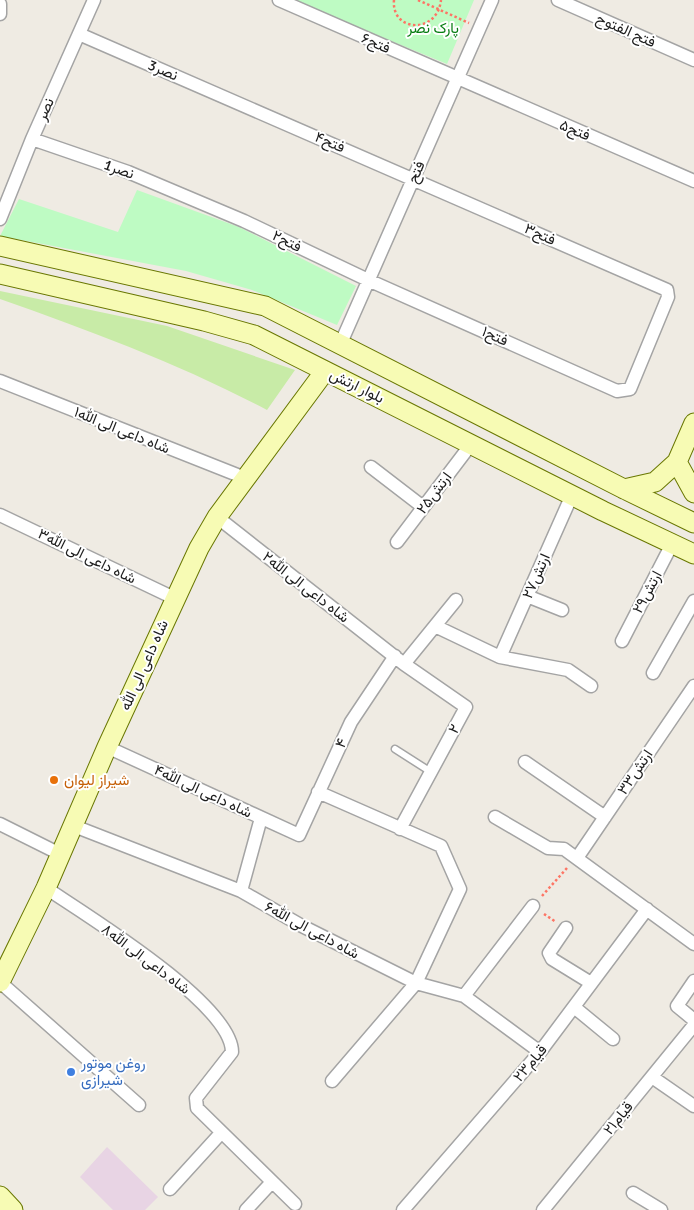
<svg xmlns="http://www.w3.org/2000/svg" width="694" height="1210" font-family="Signika,Vazirmatn,sans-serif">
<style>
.industrial{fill:#e8d4e4}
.grass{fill:#c8eba7}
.park{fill:#befbc3}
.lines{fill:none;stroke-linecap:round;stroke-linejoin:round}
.lane-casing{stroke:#a4a4a4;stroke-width:9}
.street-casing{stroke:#a4a4a4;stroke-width:15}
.secondary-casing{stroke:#697702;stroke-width:21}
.path{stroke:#fd7565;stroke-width:2.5;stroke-dasharray:2.5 2.5;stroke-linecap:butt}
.lane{stroke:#fff;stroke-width:6}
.street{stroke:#fff;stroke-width:12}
.secondary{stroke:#f7fbb4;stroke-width:19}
.food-dot{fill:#e8710a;stroke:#fff;stroke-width:2}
.shop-dot{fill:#3f7fe0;stroke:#fff;stroke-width:2}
.labels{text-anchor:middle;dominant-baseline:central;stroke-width:4;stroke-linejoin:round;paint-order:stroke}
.park-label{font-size:15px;fill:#087e13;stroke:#fff}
.street-label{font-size:15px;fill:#1d1d1d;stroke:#fff}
.food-label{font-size:15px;fill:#c56008;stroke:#fff;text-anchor:start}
.shop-label{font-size:15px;fill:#366cbe;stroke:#fff;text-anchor:start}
</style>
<rect width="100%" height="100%" fill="#efebe3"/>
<path class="industrial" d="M 107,1147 L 158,1197 L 145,1210 L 113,1210 L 80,1177 Z"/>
<path class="grass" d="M 0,291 L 167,326 L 295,370 L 267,410 C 182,365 91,331 0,299 Z"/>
<path class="park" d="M 292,0 L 474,0 L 447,64 Z
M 137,190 L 239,227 L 356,286 L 337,325 L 252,290 L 186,271 L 0,236 L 19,199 L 118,232 Z"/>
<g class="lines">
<g class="lane-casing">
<path id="lane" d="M 395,749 L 431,772"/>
</g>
<g class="street-casing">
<path id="street" d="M 279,0 L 694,181
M 558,0 L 694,60
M 0,4 L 0,14
M 32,139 L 128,172 L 244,221 L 368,280 L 617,391 L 630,389 L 668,297 L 667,290 L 79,34
M 0,219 L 32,139 L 94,0
M 340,345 L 492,0
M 0,381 L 245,478
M 371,467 L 423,507
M 0,515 L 174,598
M 217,517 L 404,664 L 466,707 L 400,829
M 397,542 L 472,443
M 527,596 L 562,610
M 435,626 L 500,657 L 568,670 L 591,686
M 622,641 L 672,544
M 500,657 L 572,495
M 404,664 L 456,600
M 653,673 L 694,601
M 107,747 L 299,835 L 351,722 L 395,656
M 525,762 L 605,817
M 318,792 L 441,846 L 460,889 L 416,983 L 332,1081
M 495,817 L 548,848 L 564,849 L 694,944
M 0,824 L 60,854
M 74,826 L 241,891 L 302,926 L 416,983 L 464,996 L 540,1052
M 577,858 L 694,686
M 46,888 C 86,915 232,1004 232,1052 L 196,1098 L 197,1108 L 295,1204
M 241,891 L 261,818
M 566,928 L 549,953 L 552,959 L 591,983
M 694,981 L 677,1006 L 694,1020
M 0,982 L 139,1105
M 464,996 L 533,906
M 574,1007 L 613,1039
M 652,1077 L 694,1106
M 170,1189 L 221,1133
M 633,1193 L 661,1210
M 246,1210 L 272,1182
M 403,1210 L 540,1052 L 647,909
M 543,1210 L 694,1025"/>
</g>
<g class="secondary-casing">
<path id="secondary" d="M 0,246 L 265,306 L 624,489 L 694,523
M 0,274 L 204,321 L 254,335 L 603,511 L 694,554
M 677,462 L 694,493
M 624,489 L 655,482 L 677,462 L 694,423
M 0,982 L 46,888 L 107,747 L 199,548 L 217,517 L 325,371
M 0,1196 L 13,1210"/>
</g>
<path class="path" d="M 394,0 C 391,32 437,35 441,0
M 418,0 L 469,23
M 542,896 L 567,868
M 544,914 L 556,922"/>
<use href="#lane" class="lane"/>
<use href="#street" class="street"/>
<use href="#secondary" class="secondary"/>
</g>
<circle class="food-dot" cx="54" cy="780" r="5"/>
<circle class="shop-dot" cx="71" cy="1072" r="5"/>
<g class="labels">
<g class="park-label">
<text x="433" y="28">پارک نصر</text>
</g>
<g class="street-label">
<text transform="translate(626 30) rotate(24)">فتح الفتوح</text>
<text transform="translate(376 43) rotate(24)">۶فتح</text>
<text transform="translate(163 70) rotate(23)">3نصر</text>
<text transform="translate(45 109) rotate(-66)">نصر</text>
<text transform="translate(575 130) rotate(23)">۵فتح</text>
<text transform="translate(330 142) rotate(23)">فتح۴</text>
<text transform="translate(119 169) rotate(20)">1نصر</text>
<text transform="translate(416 172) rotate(-66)">فتح</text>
<text transform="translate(540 234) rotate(24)">۳فتح</text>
<text transform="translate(287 241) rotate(26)">۲فتح</text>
<text transform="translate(495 336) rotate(24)">۱فتح</text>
<text transform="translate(357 386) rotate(26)">بلوار ارتش</text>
<text transform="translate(122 430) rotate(22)">شاه داعی الی الله۱</text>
<text transform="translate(434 493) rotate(-53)">ارتش۲۵</text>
<text transform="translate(87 556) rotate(26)">شاه داعی الی الله۳</text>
<text transform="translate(536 576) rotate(-66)">ارتش۲۷</text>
<text transform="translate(306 587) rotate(38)">شاه داعی الی الله۲</text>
<text transform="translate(647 592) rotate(-62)">ارتش۲۹</text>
<text transform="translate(144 665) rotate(-66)">شاه داعی الی الله</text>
<text transform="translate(454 729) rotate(-61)">۲</text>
<text transform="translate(341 743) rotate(-65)">۴</text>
<text transform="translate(635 772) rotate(-56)">ارتش۳۳</text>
<text transform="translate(203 791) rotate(25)">شاه داعی الی الله۴</text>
<text transform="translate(312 930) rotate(28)">شاه داعی الی الله۶</text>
<text transform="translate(146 959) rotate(37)">شاه داعی الی الله۸</text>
<text transform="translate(530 1063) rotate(-50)">قیام۲۳</text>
<text transform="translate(618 1118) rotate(-51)">قیام۲۱</text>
</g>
<g class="food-label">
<text x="64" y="780">شیراز لیوان</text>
</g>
<g class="shop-label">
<text x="81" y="1063">روغن موتور<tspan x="81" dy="17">شیرازی</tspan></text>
</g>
</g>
</svg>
